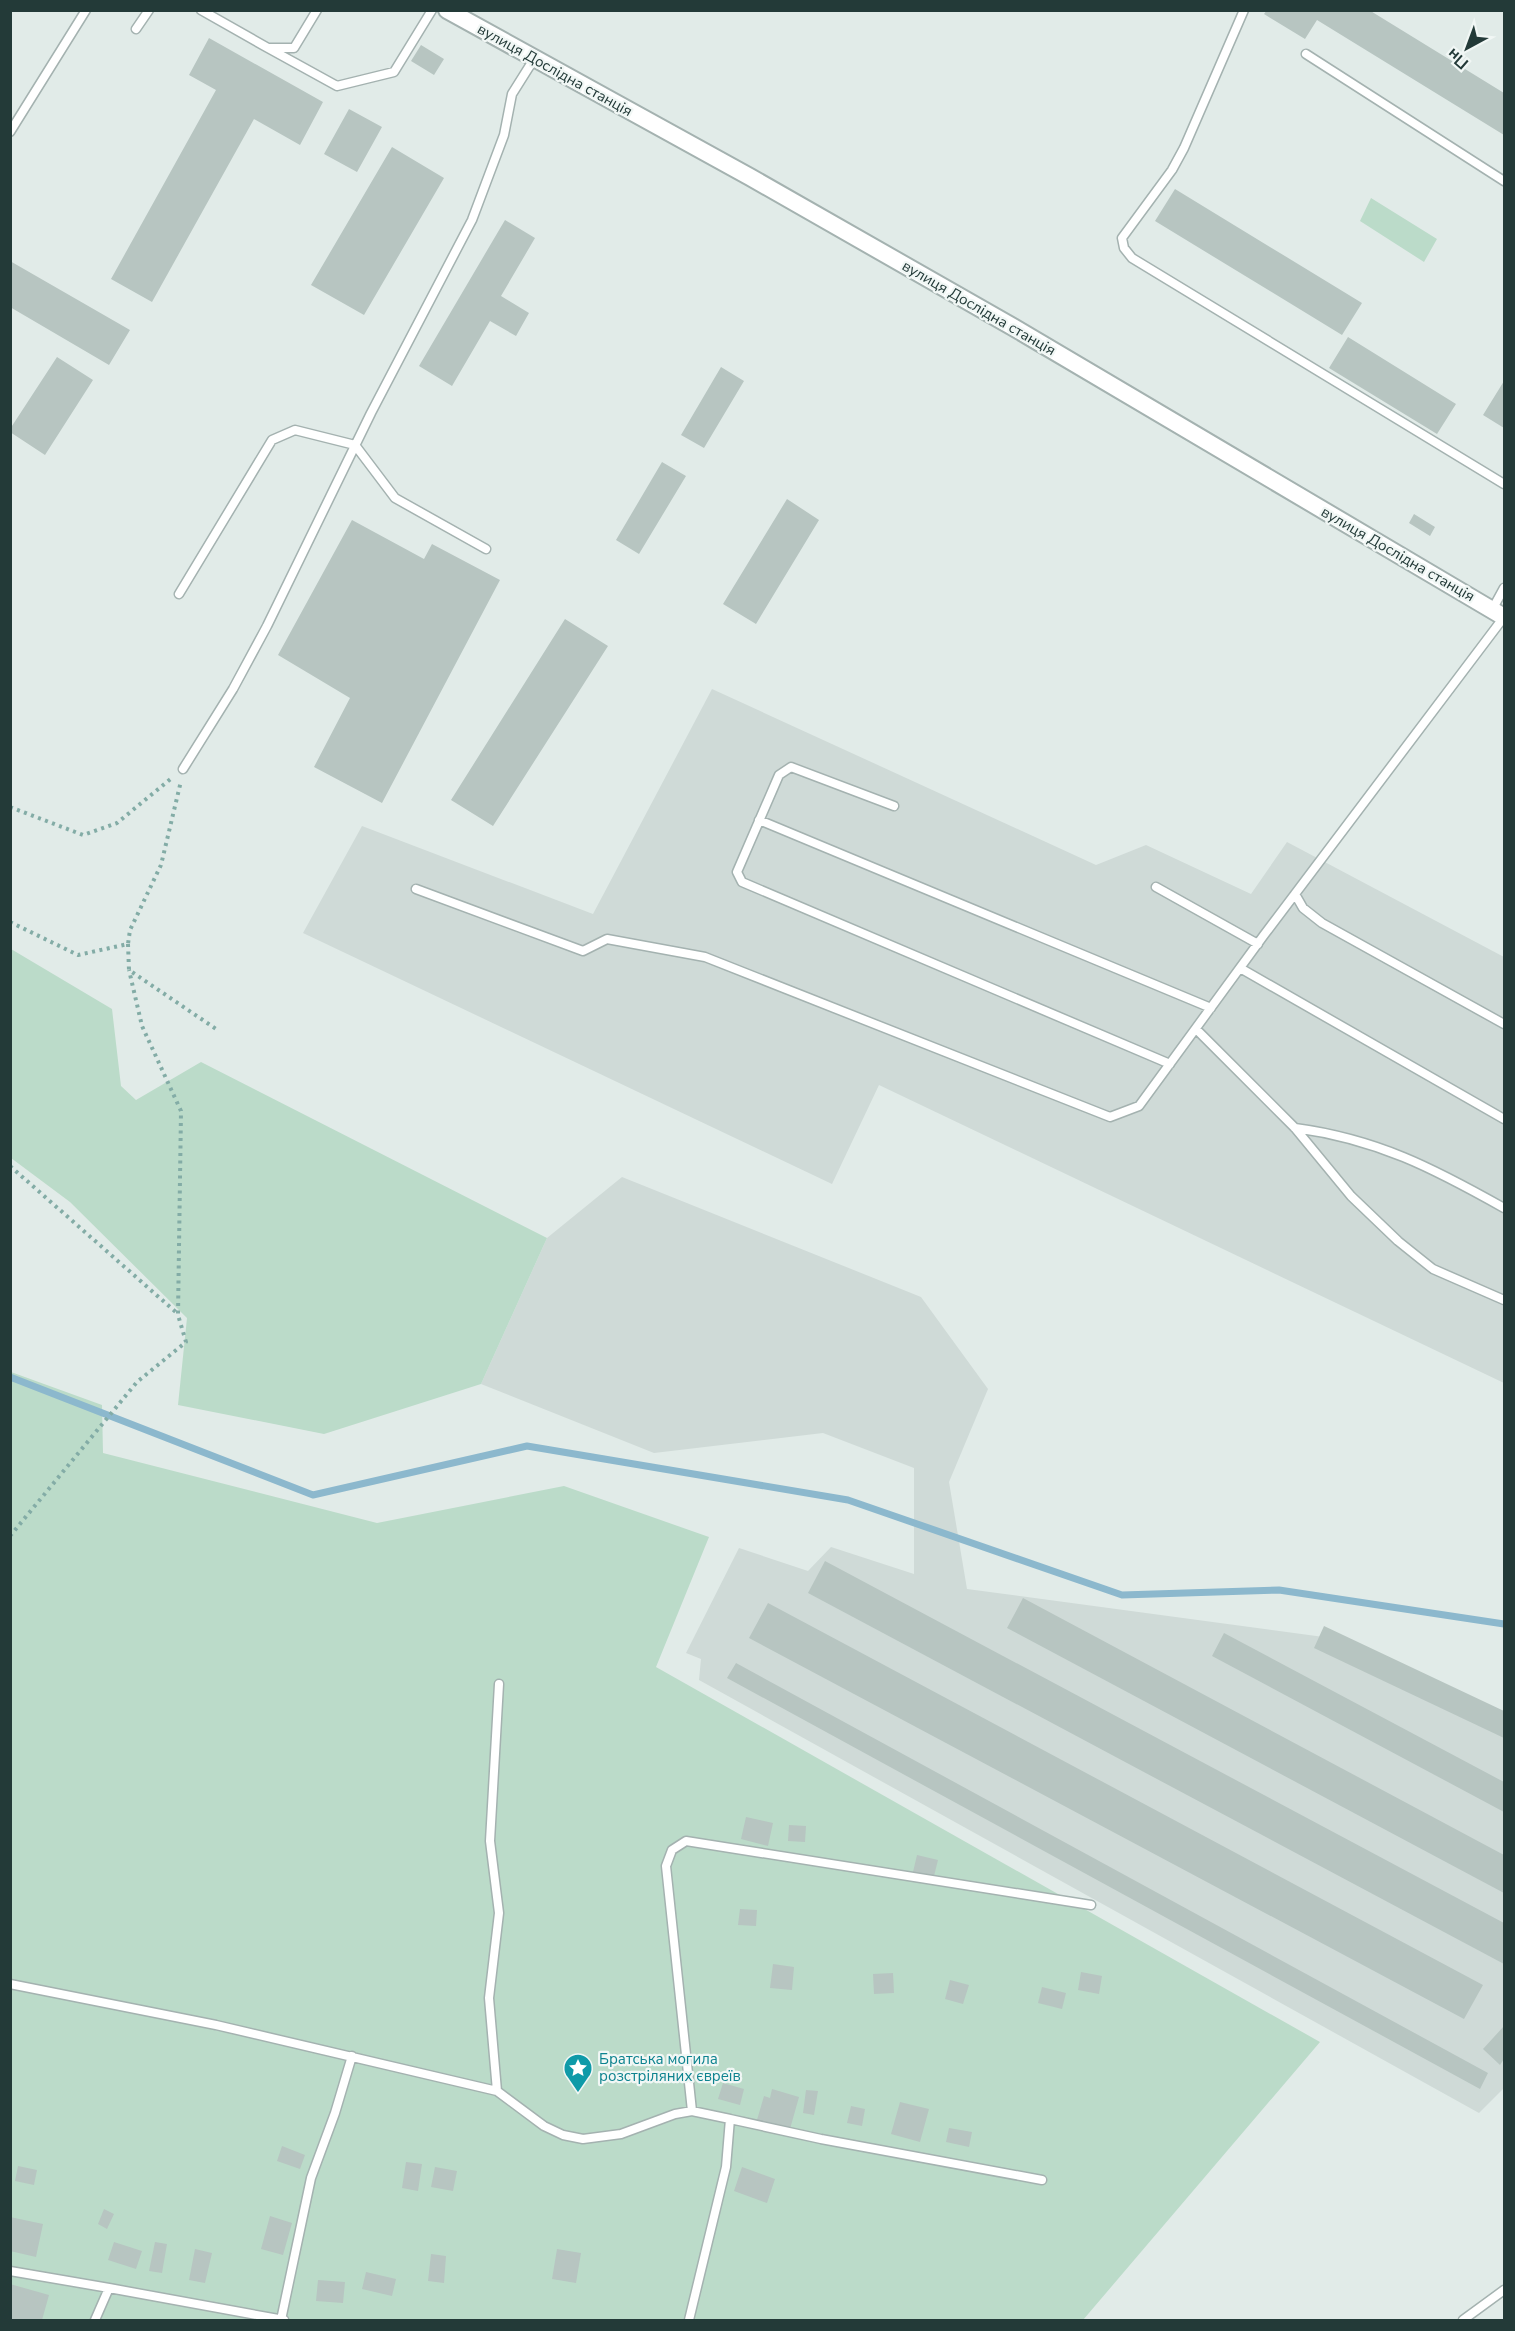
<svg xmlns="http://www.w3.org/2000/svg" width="1515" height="2331" font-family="'Nunito Sans',sans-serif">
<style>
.built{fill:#cfdad7}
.green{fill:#bbdbc9}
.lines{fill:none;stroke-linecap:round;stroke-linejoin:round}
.stream{stroke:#8cb8cd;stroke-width:7}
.building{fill:#b7c5c1}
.service-casing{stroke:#a4b2b0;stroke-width:11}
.minor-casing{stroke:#a4b2b0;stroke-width:20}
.path{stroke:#83aca6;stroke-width:4;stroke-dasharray:3 4.5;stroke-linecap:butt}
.service{stroke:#fff;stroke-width:8}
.minor{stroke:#fff;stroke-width:16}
.labels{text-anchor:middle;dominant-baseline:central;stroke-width:4.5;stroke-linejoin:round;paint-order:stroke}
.street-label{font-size:15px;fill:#233a38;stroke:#f1f7f5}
.culture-label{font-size:15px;fill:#0d838f;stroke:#f1f7f5;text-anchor:start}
</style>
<rect width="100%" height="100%" fill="#e1ebe8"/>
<path class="built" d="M 712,689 L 1096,865 L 1146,845 L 1251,894 L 1287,842 L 1504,957 L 1504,1383 L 879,1085 L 832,1184 L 303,933 L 362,826 L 593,914 Z
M 622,1177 L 921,1297 L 988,1389 L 949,1482 L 967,1589 L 1331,1638 L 1504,1716 L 1504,2088 L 1479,2113 L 699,1680 L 701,1659 L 686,1653 L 739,1548 L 808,1571 L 831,1547 L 914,1574 L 914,1468 L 823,1433 L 654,1453 L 481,1384 L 547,1238 Z"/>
<path class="green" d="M 1371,198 L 1437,239 L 1424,262 L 1360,221 Z
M 11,949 L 112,1009 L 121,1086 L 136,1100 L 201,1062 L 547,1238 L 481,1384 L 324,1434 L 178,1405 L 187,1318 L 70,1202 L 11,1158 Z
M 11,1372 L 102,1405 L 103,1453 L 377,1523 L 564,1486 L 709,1537 L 656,1667 L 1320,2042 L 1083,2320 L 11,2320 Z"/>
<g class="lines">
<path class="stream" d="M 10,1377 L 313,1495 L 527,1446 L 848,1500 L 1122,1595 L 1279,1590 L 1504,1624"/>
</g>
<path class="building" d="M 1267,10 L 1369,10 L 1504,93 L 1504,135 L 1317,20 L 1305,39 L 1264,14 Z
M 209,38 L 323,102 L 300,145 L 254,119 L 152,302 L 111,279 L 216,90 L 189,75 Z
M 421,45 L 444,59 L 434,75 L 411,61 Z
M 349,109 L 382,127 L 357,172 L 324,154 Z
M 392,147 L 444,178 L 364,315 L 311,285 Z
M 1175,189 L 1362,303 L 1342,335 L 1155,221 Z
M 505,220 L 535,238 L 501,296 L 529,313 L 516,336 L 490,321 L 452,386 L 419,366 Z
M 10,261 L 130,330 L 109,365 L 10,307 Z
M 1348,337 L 1456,404 L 1437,434 L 1329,368 Z
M 57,357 L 93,380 L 45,455 L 10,432 L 10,429 Z
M 721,367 L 744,381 L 704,448 L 681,435 Z
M 1504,381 L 1504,428 L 1483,415 Z
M 662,462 L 686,476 L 639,554 L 616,540 Z
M 787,499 L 819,520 L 756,624 L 723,604 Z
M 1414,514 L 1435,527 L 1430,536 L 1409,523 Z
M 352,520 L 424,559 L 432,544 L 500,580 L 382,803 L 314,767 L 350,698 L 278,655 Z
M 565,619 L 608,646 L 493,826 L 451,800 Z
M 825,1561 L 1504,1923 L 1504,1964 L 808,1593 Z
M 1023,1598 L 1504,1855 L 1504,1893 L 1007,1628 Z
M 768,1603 L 1483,1985 L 1464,2019 L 749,1638 Z
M 1324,1626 L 1504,1711 L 1504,1738 L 1314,1648 Z
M 1224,1633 L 1504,1782 L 1504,1812 L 1212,1656 Z
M 736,1663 L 1488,2073 L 1480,2089 L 727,1678 Z
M 746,1817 L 773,1823 L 768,1846 L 741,1839 Z
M 789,1825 L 806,1826 L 805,1842 L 788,1841 Z
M 917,1855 L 938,1860 L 934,1876 L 913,1872 Z
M 740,1909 L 757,1910 L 756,1926 L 738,1925 Z
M 773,1964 L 794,1967 L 792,1990 L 770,1988 Z
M 1081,1972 L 1102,1976 L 1099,1994 L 1078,1990 Z
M 893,1973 L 894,1993 L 874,1994 L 873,1974 Z
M 950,1980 L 969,1985 L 963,2004 L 945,1999 Z
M 1042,1987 L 1066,1993 L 1062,2009 L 1038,2003 Z
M 1504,2026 L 1504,2059 L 1500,2065 L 1483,2049 Z
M 723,2083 L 744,2089 L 740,2105 L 718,2099 Z
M 772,2089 L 799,2097 L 790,2129 L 757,2120 L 764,2096 L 770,2098 Z
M 806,2090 L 818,2091 L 814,2115 L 803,2113 Z
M 900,2102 L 929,2109 L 920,2142 L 891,2134 Z
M 851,2106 L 865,2109 L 862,2126 L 847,2123 Z
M 949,2128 L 972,2132 L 969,2147 L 946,2142 Z
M 282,2146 L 305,2155 L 300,2169 L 277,2161 Z
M 406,2162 L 422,2164 L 418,2191 L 402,2188 Z
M 18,2166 L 37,2170 L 34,2185 L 15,2181 Z
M 435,2167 L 457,2171 L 453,2191 L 431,2187 Z
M 742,2167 L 775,2179 L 767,2203 L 734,2191 Z
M 104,2209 L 114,2214 L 107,2229 L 98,2224 Z
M 270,2216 L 292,2223 L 283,2255 L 261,2249 Z
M 10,2217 L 43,2224 L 36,2257 L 10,2251 Z
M 114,2242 L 142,2251 L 136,2269 L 108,2260 Z
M 155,2242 L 167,2244 L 162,2273 L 149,2271 Z
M 195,2249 L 212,2253 L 205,2283 L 189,2280 Z
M 557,2249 L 581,2253 L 576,2283 L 552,2279 Z
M 431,2254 L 446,2256 L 444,2283 L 428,2281 Z
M 366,2272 L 396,2279 L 392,2296 L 362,2289 Z
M 318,2280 L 345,2282 L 343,2303 L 316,2301 Z
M 10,2284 L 49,2295 L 42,2320 L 10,2320 Z"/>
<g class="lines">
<g class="service-casing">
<path id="service" d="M 201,10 L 268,48 L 294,48 L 317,10
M 1244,10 L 1184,148 L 1172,170 L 1122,238 L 1124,248 L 1132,258 L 1504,484
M 136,29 L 149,10
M 268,48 L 337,86 L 394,72 L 432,10
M 1306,54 L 1504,181
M 10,132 L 86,10
M 179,594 L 272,440 L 295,430 L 355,445 L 395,498 L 486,549
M 1492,610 L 1504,588
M 183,769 L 233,689 L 267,626 L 371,413 L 472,220 L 504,135 L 512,94 L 534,59
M 894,806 L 791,767 L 779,775 L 737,872 L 742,882 L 1170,1064
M 759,820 L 1211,1008
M 1156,887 L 1258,944
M 416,889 L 583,951 L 607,939 L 705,957 L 1110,1117 L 1139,1106 L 1264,935 L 1504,617
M 1295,894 L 1303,908 L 1322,923 L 1504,1024
M 1240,968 L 1504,1119
M 1196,1029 L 1295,1128 L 1351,1196 L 1398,1241 L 1433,1269 L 1504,1300
M 1295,1128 C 1377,1139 1433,1168 1504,1208
M 10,1984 L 216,2025 L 497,2091 L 544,2126 L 563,2135 L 583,2139 L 621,2134 L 675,2114 L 692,2111 L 730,2119 L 726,2167 L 689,2320
M 497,2091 L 489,1998 L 499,1913 L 490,1841 L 499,1684
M 692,2111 L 666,1866 L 672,1850 L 686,1841 L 1091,1905
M 730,2119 L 821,2139 L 1042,2180
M 10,2271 L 109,2288 L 95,2320
M 109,2288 L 284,2320
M 281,2320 L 311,2178 L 335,2113 L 352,2056
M 1463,2320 L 1504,2290"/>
</g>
<g class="minor-casing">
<path id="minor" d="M 447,10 L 750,177 L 1013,327 L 1504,617"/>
</g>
<path class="path" d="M 10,807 L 83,835 L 117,823 L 173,777
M 10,922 L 78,955 L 128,944 L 130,930 L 161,865 L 181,781
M 128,944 L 129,970 L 219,1031
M 10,1166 L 178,1314
M 10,1536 L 137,1382 L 186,1342 L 178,1315 L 181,1111 L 142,1026 L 129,970"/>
<use href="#service" class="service"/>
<use href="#minor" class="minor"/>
</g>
<defs>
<g id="sight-pin" transform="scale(1.5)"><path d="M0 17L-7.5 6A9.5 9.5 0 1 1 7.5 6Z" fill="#0f9aa8" stroke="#f1f7f5"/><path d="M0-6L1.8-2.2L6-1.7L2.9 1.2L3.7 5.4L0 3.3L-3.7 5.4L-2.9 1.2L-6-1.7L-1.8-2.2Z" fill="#fff"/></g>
</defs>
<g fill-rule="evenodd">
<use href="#sight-pin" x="578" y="2068"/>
</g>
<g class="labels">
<g class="street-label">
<text transform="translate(555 70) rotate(29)">вулиця Дослідна станція</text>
<text transform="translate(979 308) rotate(30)">вулиця Дослідна станція</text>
<text transform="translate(1398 554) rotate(30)">вулиця Дослідна станція</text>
</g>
<g class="culture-label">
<text x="599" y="2059">Братська могила<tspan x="599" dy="17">розстріляних євреїв</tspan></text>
</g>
</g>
<rect width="1515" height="2331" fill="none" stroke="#233a38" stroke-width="24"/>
<g transform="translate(1467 48) rotate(221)" stroke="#f1f7f5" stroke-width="4.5" paint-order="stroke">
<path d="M0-4.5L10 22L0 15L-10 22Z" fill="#233a38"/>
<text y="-9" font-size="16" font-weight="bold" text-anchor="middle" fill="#233a38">Пн</text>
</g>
</svg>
